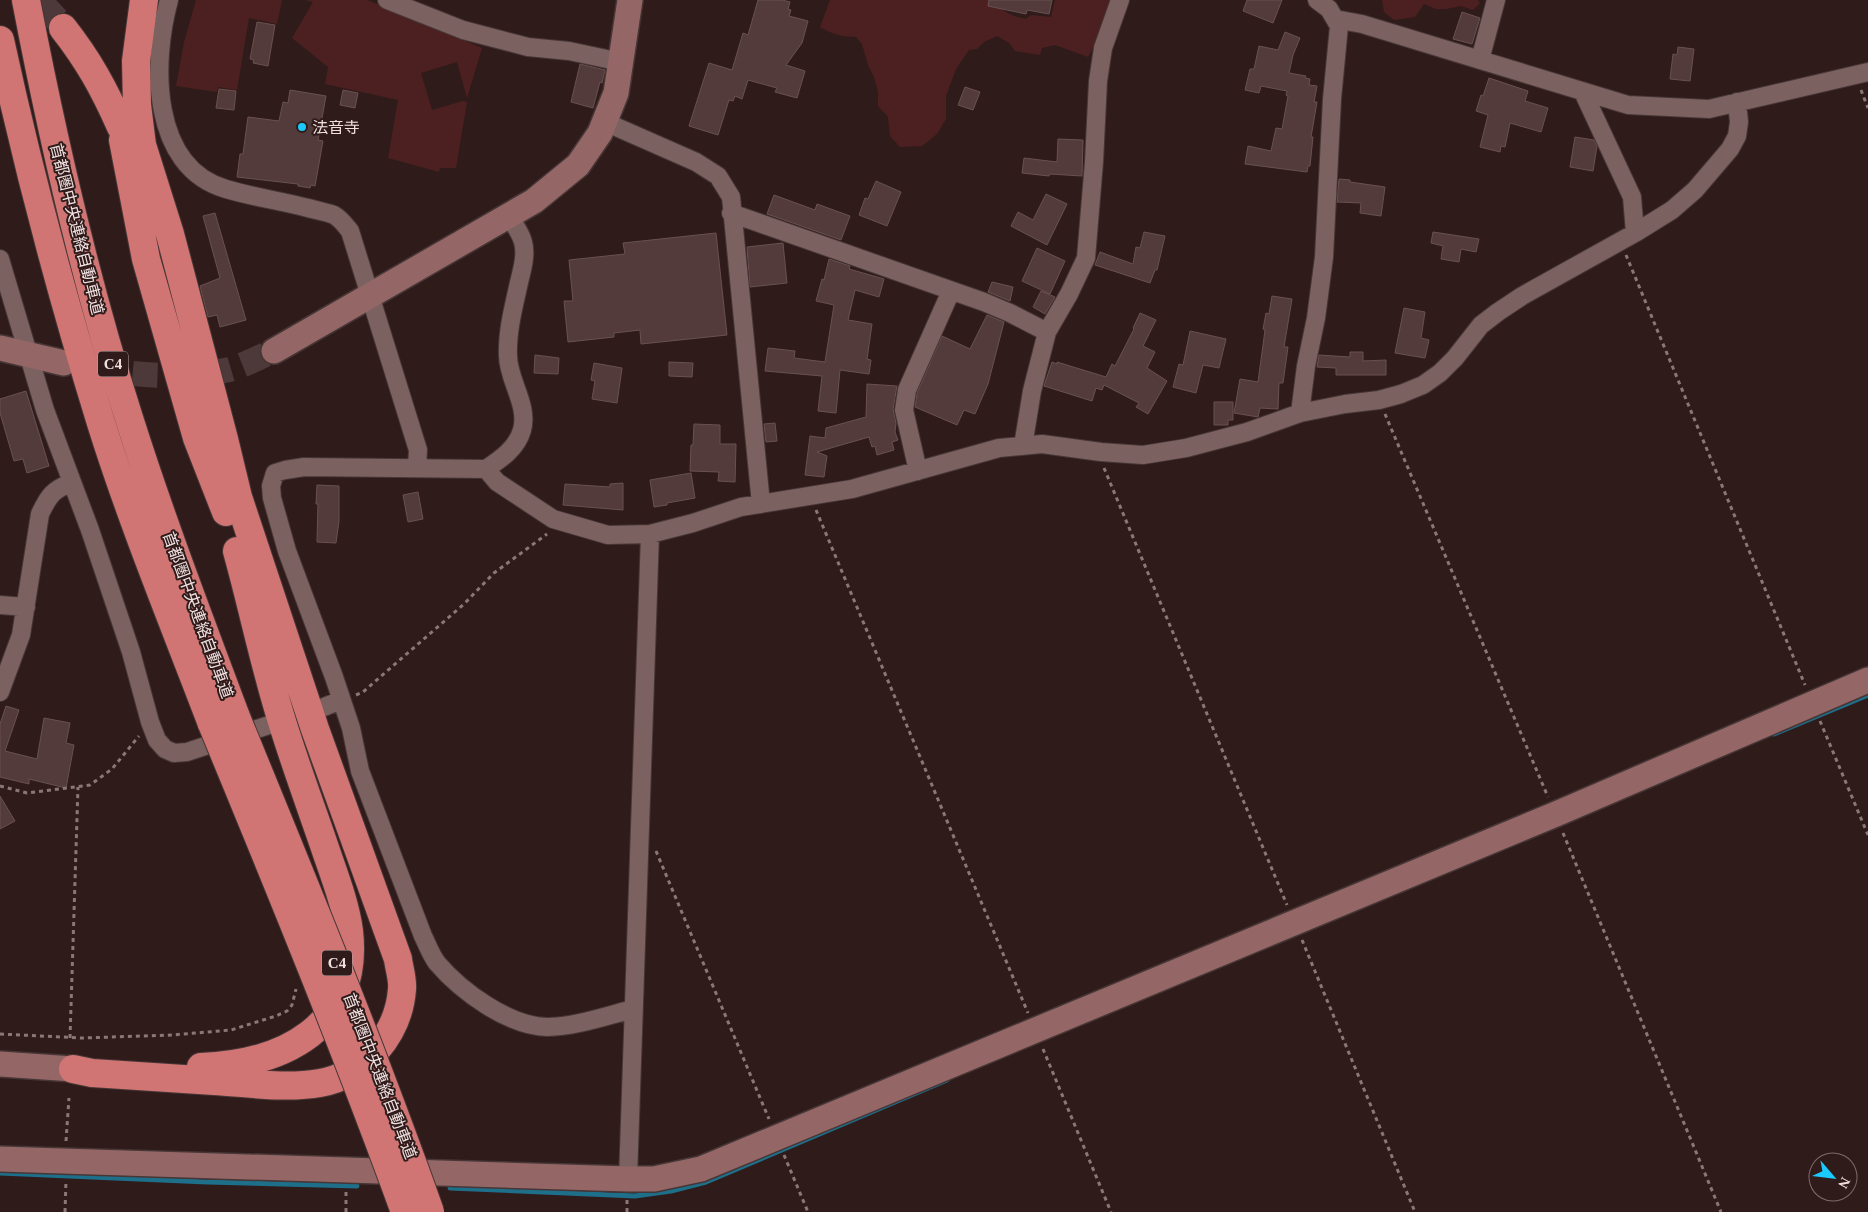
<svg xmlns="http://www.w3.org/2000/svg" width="1868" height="1212" font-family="'Times New Roman','Noto Sans JP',serif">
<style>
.green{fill:#4c2020}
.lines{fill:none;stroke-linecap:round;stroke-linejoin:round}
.stream{stroke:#1e6f8a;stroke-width:5}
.building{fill:#523b3a;stroke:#6a5150}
.secondary-tunnel{stroke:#4d3939;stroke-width:25;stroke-dasharray:25 12;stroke-linecap:butt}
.highway-tunnel{stroke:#4d3939;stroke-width:28;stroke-dasharray:28 14;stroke-linecap:butt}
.street-casing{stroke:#473636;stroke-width:20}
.secondary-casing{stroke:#473636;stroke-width:28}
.highway-casing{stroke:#473636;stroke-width:30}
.path{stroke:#8a7877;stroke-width:3;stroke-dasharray:4 4;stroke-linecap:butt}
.street{stroke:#7b6160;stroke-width:18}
.secondary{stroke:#946766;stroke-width:25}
.highway{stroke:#d07573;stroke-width:28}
.highway-bridge-casing{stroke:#473636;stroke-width:30;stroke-linecap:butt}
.highway-bridge{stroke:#d07573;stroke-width:28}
.poi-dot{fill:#1bcafc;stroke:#301b1b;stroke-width:2}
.labels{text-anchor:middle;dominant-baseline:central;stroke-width:4;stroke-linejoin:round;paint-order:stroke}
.shield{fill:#301b1b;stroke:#b6a6a5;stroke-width:1}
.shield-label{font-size:15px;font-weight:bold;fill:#f0e1e0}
.poi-label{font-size:16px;fill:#f0e1e0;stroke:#301b1b;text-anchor:start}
.street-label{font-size:16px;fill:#f0e1e0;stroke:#301b1b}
</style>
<rect width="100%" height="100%" fill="#301b1b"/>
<path class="green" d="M 196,0 L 282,0 L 277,24 L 249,18 L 237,90 L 218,87 L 217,92 L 176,86 L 184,42 Z
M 305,0 L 367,0 L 482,48 L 467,98 L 457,62 L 421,73 L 432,110 L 463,101 L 467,102 L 456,168 L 440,168 L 439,172 L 388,158 L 398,100 L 325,84 L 328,67 L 292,38 L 313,2 Z
M 830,0 L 992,0 C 1003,12 1011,16 1026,19 L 1031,15 L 1051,17 L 1055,0 L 1112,0 L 1100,27 L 1095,44 L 1088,57 L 1055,45 L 1042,48 L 1040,55 L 1015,51 L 1009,43 L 997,36 L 984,42 L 977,49 L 969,50 L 956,69 L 946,96 L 946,119 L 937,134 L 922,146 L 900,147 L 890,136 L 888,117 L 878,106 L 878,92 L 874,77 L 868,65 L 862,44 L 856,37 C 842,37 832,34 820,27 Z
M 1382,0 L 1478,0 L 1480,3 L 1473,10 L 1461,6 L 1446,9 L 1436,9 L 1424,4 L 1415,17 L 1394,20 L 1384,12 Z"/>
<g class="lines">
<path class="stream" d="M 1774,734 L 1868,695
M 0,1173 L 207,1182 L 357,1186
M 450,1188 L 635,1196 L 671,1191 L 706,1182 L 947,1080"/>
</g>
<path class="building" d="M 758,0 L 782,0 L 790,2 L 788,9 L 791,10 L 789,16 L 808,21 L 802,43 L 786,65 L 805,71 L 797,98 L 775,92 L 777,88 L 748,80 L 742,99 L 735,96 L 733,101 L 729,100 L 718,135 L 689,126 L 709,63 L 732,70 L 743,33 L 748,35 Z
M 989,0 L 1052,0 L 1049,14 L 1027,10 L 1026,14 L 988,6 Z
M 1247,0 L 1282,0 L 1273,23 L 1243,11 Z
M 1462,12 L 1480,18 L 1472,44 L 1453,39 Z
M 257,22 L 275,25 L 268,66 L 253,63 L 254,60 L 250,59 Z
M 1285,32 L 1300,38 L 1293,55 L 1289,73 L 1306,76 L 1305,78 L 1310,79 L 1309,85 L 1317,86 L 1314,102 L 1317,102 L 1311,137 L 1313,137 L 1310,166 L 1308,166 L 1307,172 L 1245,164 L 1248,146 L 1271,151 L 1276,128 L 1282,129 L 1288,96 L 1286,95 L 1287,91 L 1261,86 L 1259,93 L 1245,90 L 1250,69 L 1254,69 L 1259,46 L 1278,50 Z
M 1678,47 L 1694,49 L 1690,81 L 1670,79 L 1673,54 L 1677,55 Z
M 580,64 L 605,70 L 602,83 L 600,82 L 593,108 L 571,102 Z
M 1489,78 L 1528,91 L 1525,101 L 1548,108 L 1541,132 L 1510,123 L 1505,147 L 1501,146 L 1500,152 L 1480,147 L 1488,115 L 1476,111 L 1481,95 L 1483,96 Z
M 965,87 L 980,92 L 973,110 L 958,105 Z
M 219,89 L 236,91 L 234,110 L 216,108 Z
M 290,90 L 326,96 L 318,140 L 323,141 L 315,186 L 311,185 L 310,188 L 298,186 L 298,184 L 237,177 L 240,154 L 243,154 L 248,117 L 279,121 L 283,102 L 288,103 Z
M 343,90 L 358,93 L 355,108 L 340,105 Z
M 1575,137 L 1594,140 L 1597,146 L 1593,171 L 1570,167 Z
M 1058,139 L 1083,140 L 1082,176 L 1050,174 L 1049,176 L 1022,173 L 1024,158 L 1057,162 Z
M 1339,179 L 1350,180 L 1350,182 L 1385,187 L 1381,216 L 1360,213 L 1361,203 L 1337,202 Z
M 876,181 L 901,192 L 887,226 L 859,215 L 865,198 L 868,199 Z
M 1046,194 L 1067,204 L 1047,245 L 1011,226 L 1018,212 L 1033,220 Z
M 774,195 L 815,210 L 817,204 L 850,216 L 841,240 L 767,214 Z
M 215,213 L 246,320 L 220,327 L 217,315 L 208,317 L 200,286 L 220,278 L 203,216 Z
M 1144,232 L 1165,236 L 1157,270 L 1155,270 L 1150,283 L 1095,265 L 1100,252 L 1133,264 L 1136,247 L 1140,248 Z
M 1433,232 L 1479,239 L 1476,252 L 1461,249 L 1459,262 L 1441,259 L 1443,246 L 1431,243 Z
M 716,233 L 727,335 L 641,344 L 640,330 L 614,333 L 614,337 L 568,342 L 564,301 L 573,301 L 569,260 L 625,254 L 623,243 Z
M 783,243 L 787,283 L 750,287 L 747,247 Z
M 1037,248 L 1065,261 L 1050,294 L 1022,281 Z
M 829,259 L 850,266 L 849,269 L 884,279 L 879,297 L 855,290 L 848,320 L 872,324 L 867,359 L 871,360 L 869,374 L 840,370 L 836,413 L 818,411 L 822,376 L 765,371 L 768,348 L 795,351 L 794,358 L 825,362 L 834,305 L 816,301 L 822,279 L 824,280 Z
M 992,282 L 1013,287 L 1010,301 L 988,292 Z
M 1041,291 L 1055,297 L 1045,314 L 1033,307 Z
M 1272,296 L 1292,299 L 1284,347 L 1288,347 L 1283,383 L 1279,383 L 1278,409 L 1260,408 L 1258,417 L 1234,413 L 1240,379 L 1258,382 L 1265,330 L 1263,329 L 1266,313 L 1269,314 Z
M 1404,308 L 1425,312 L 1421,338 L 1429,340 L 1425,358 L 1395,353 Z
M 1140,313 L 1156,320 L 1143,346 L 1155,352 L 1147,368 L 1167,381 L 1148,414 L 1136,407 L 1139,403 L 1104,385 L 1102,390 L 1096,388 L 1092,401 L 1044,386 L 1052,362 L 1057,364 L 1057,362 L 1106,377 L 1112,364 L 1115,366 L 1134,329 L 1133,328 Z
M 987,315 L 1004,322 L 988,384 L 975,414 L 964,410 L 957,425 L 915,407 L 917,393 L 942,336 L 970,349 Z
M 1190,331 L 1226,339 L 1219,368 L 1203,365 L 1196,393 L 1173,387 L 1179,364 L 1183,365 Z
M 1350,352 L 1363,352 L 1363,361 L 1386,360 L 1386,375 L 1336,375 L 1336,368 L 1317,367 L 1319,355 L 1350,357 Z
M 535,355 L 559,358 L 558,374 L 534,373 Z
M 669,362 L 693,363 L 692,377 L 669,376 Z
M 594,363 L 622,368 L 617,403 L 592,399 L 595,381 L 591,380 Z
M 867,384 L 897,386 L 893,409 L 896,423 L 895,432 L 898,440 L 892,442 L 894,450 L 877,455 L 875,446 L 872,447 L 869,437 L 817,452 L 827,456 L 824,477 L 805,475 L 810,436 L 825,438 L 826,428 L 866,417 Z
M 26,391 L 49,466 L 27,473 L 23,459 L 14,461 L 0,413 L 0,399 Z
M 1214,402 L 1233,402 L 1233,420 L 1228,420 L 1228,425 L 1214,425 Z
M 775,423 L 777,441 L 766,442 L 764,424 Z
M 694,424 L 720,425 L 720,444 L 736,444 L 735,482 L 718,481 L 719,472 L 690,471 L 691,445 L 693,445 Z
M 691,473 L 695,498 L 667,503 L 667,505 L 654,507 L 650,480 Z
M 623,483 L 623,510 L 563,505 L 565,484 L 610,487 L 610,484 Z
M 317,485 L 339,486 L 339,521 L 336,543 L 317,542 L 318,504 L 316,504 Z
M 418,492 L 423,519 L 408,522 L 403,495 Z
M 6,706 L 19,710 L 5,751 L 37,759 L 44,718 L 70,723 L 66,743 L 74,745 L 66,788 L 29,779 L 29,784 L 0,777 L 0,724 Z
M 0,796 L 15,821 L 0,829 Z"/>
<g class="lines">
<path class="secondary-tunnel" d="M 96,368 C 138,376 185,379 227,370 C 243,366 259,357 274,351"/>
<path class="highway-tunnel" d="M 37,0 L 63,28"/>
<g class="street-casing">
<path id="street" d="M 169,0 C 152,62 150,167 226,189 C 253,197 281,201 308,208 C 316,210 326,212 334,215 C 341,219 345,225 350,231 L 418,450 L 417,467
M 387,0 L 463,30 L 528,47 L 569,51 L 621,62
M 1335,19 L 1362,24 L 1628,105 L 1709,109 L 1868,72
M 1480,60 L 1496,0
M 1583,92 L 1632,197 L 1635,233
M 605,122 L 696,162 L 718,176 L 731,197 L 761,504
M 731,213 L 984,302 L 1010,313 L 1047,332
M 508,216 C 514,224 520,231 523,242 C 527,256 521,273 518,287 C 513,309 507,333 508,356 C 508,380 529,405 522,430 C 517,448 501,459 486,469 L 304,467 L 285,470 L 275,473 L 271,486 L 272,498 L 287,551 L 334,677 L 351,728 L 360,771 L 423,936 C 427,944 431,955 437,963 C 461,991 508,1026 547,1027 C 574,1027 606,1016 633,1009
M 0,259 L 45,410 L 90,530 L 131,652 L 150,722 L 157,740 L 165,749 L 174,753 L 187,752 L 269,725
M 1300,413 L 1306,366 L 1316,318 L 1324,257 L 1332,99 L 1339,26 L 1329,9 L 1317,0
M 1023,446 L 1032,391 L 1047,332 L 1069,294 L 1086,258 L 1094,162 L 1098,81 L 1103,48 L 1120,0
M 486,469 L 497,482 L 553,519 L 608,535 L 650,534 L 693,523 L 741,507 L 852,489 L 999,448 L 1042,444 L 1101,452 L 1143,455 L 1186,448 L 1247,432 L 1300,413 L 1345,404 L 1379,400 L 1401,394 L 1423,385 L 1440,373 L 1455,358 L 1481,325 L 1498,312 L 1522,296 L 1635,233 L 1672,210 L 1695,190 L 1730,149 L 1737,136 L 1739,122 L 1737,102
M 918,471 L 904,410 L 907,390 L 951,291
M 0,605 L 26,607
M 0,692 L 21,635 L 40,514 C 49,495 53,490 72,482
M 324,707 L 341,700
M 628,1179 L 650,534"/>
</g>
<g class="secondary-casing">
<path id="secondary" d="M 0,348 L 64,363
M 274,351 L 534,201 L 578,165 L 600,133 L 616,93 L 630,0
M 0,1064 L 73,1069
M 0,1159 L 628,1179 L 654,1179 L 701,1169 L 1556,814 L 1868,680"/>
</g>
<g class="highway-casing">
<path id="highway" d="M 26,0 C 53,141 85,281 129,418 C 161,519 199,618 236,717
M 63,28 C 89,61 104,89 121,127
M 0,40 C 28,169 62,297 101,423 C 133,525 174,624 212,724
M 123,140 L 146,259 L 197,438 L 226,512
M 201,1067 C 283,1064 360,1027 349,931 C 345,902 334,875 325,848 C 312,810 298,772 286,734 C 266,674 254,612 237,551
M 73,1069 L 92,1073 C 132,1076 173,1078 214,1081 C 248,1083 286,1089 320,1083 C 365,1075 399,1033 402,989 C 403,979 399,968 398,959 L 315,729 L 238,497 L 224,439 L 170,234 L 142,145 L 137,105 L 136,61 L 144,0"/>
</g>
<path class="path" d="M 1861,90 L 1868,108
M 1626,255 L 1805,685
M 1385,414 L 1548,797
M 1104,468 L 1287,905
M 816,510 L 1028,1013
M 356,695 L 363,692 L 464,604 L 494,573 L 547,534
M 1820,721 L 1868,835
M 0,786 L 27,793 L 90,785 L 112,769 L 139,736
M 1563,833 L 1721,1212
M 656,851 L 769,1119
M 1302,940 L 1415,1212
M 0,1034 L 82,1038 L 172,1035 L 231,1030 L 276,1016 L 287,1011 L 292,1005 L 296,989
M 70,1038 L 78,787
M 1043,1049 L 1111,1212
M 66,1141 L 69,1098
M 784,1155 L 808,1212
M 65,1212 L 66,1180
M 346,1212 L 346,1190
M 627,1212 L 627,1198"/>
<use href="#street" class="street"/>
<use href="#secondary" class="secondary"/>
<use href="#highway" class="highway"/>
<g class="highway-bridge-casing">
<path id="highway-bridge" d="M 236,717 C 303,881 371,1045 430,1212
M 212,724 C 279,886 345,1047 405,1212"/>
</g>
<use href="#highway-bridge" class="highway-bridge"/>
</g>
<circle class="poi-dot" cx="302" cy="127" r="5"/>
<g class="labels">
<g class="shield">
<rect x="98" y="351.5" width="30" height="25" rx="4"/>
<rect x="322" y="950.5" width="30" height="25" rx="4"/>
</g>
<g class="shield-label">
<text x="113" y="364">C4</text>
<text x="337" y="963">C4</text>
</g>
<g class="poi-label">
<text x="312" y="127">法音寺</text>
</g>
<g class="street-label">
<text transform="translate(77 229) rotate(76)">首都圏中央連絡自動車道</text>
<text transform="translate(198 615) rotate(70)">首都圏中央連絡自動車道</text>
<text transform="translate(380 1076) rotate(69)">首都圏中央連絡自動車道</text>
</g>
</g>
<g transform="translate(1833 1177) rotate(118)"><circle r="24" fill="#301b1b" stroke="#7d6a6a"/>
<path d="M0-4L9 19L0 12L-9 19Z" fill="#1bcafc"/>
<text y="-8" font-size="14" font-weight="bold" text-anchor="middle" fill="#f0e1e0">N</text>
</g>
</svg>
